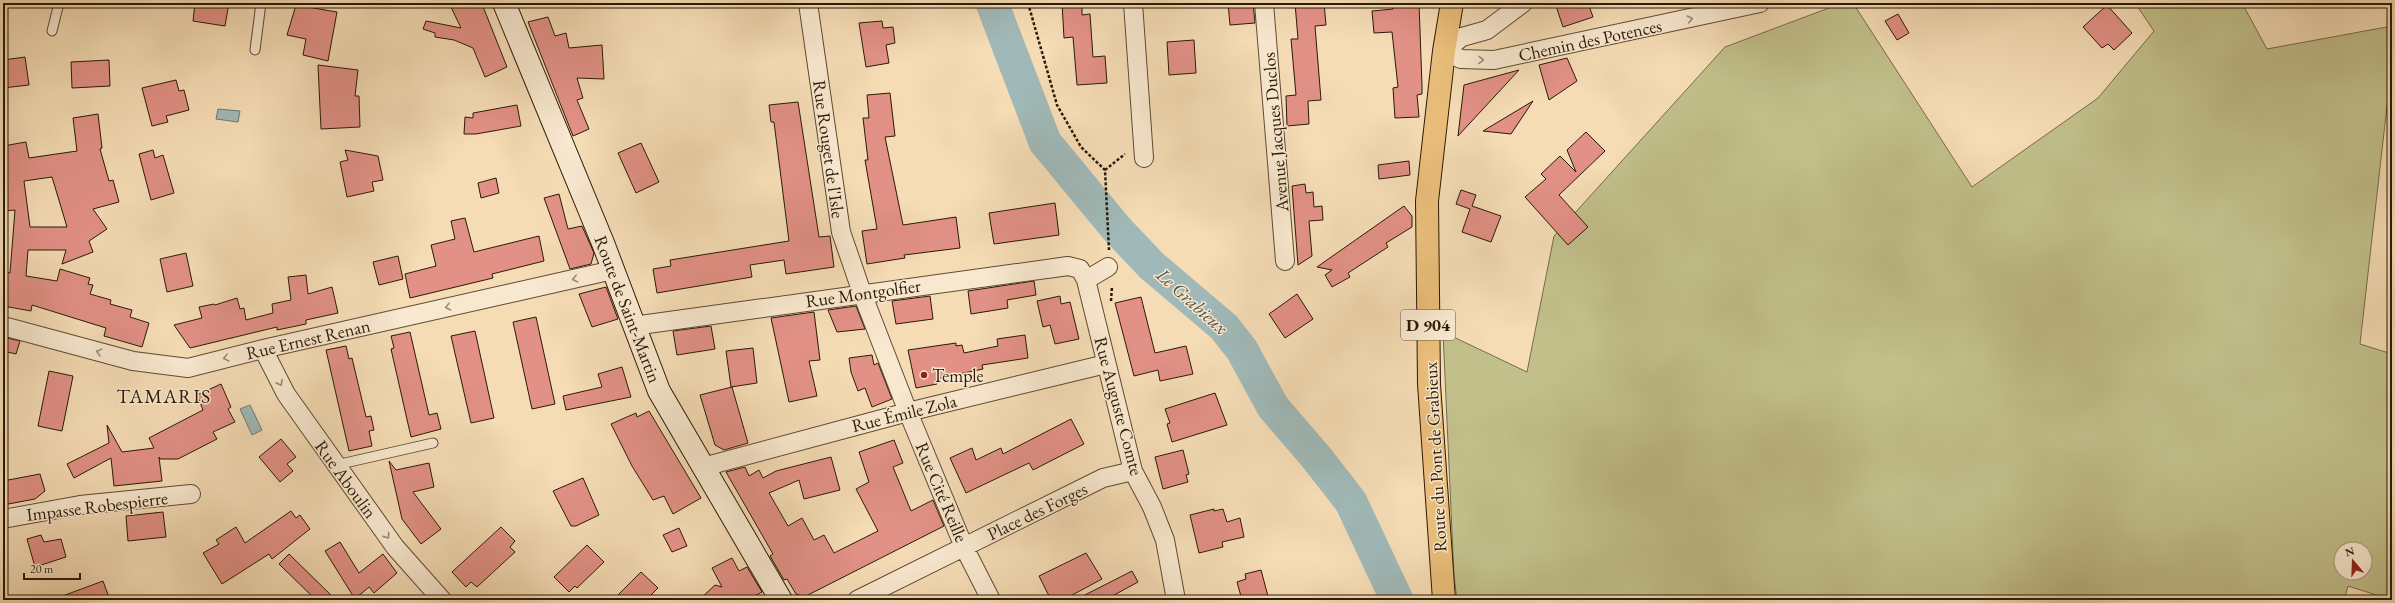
<svg xmlns="http://www.w3.org/2000/svg" width="2395" height="603" font-family="'EB Garamond',serif">
<style>
.green{fill:#c1bf8a;stroke:#766c48;fill-rule:evenodd}
.water{fill:#a0b9b8;stroke:#717971}
.lines{fill:none;stroke-linecap:round;stroke-linejoin:round}
.river{stroke:#a0b9b8;stroke-width:33}
.building{fill:#e29186;stroke:#2b1906;fill-rule:evenodd}
.lane-casing{stroke:#5e4a32;stroke-width:11}
.street-casing{stroke:#5e4a32;stroke-width:20}
.secondary-casing{stroke:#2b1906;stroke-width:24}
.primary-casing{stroke:#2b1906;stroke-width:24}
.path{stroke:#2b1906;stroke-width:2.5;stroke-dasharray:3 2;stroke-linecap:butt}
.lane{stroke:#f8e8cf;stroke-width:9}
.street{stroke:#f8e8cf;stroke-width:18}
.secondary{stroke:#f8e8cf;stroke-width:22}
.primary{stroke:#eabe7a;stroke-width:22}
.oneway{stroke:#9c8b75}
.poi-dot{fill:#8f2418;stroke:#f8e8cf;stroke-width:1.5}
.labels{text-anchor:middle;dominant-baseline:central;stroke-width:3;stroke-linejoin:round;paint-order:stroke}
.shield{fill:#f8e8cf;stroke:#685742;stroke-width:1}
.shield-label{font-size:17px;font-weight:bold;fill:#2b1906}
.street-label{font-size:18px;fill:#2b1906;stroke:#f8e8cf}
.poi-label{font-size:18px;fill:#2b1906;stroke:#f8e8cf;text-anchor:start}
.water-label{font-size:19px;font-style:italic;fill:#545144;stroke:#f8e8cf}
.quarter-label{font-size:20px;letter-spacing:1px;fill:#2b1906;stroke:#f8e8cf}
</style>
<rect width="100%" height="100%" fill="#f5dcb5"/>
<filter id="stains"><feTurbulence type="fractalNoise" baseFrequency=".005" numOctaves="4"/><feColorMatrix values="0 0 0 0 .2 0 0 0 0 .09 0 0 0 0 .02 0 0 0 .5 -.17"/></filter>
<radialGradient id="worn" r=".72"><stop offset=".6" stop-color="#630" stop-opacity="0"/><stop offset="1" stop-color="#630" stop-opacity=".3"/></radialGradient>
<path class="green" d="M 1842,3 L 1853,3 L 1972,187 L 2098,98 L 2154,31 L 2135,3 L 2242,3 L 2267,49 L 2392,26 L 2392,99 L 2387,106 L 2360,344 L 2392,354 L 2392,600 L 2348,586 L 2344,600 L 1457,600 L 1454,576 L 1443,332 L 1527,372 L 1554,236 L 1725,47 ZM 2341,549 L 2365,549 L 2365,573 L 2341,573 Z"/>
<path class="water" d="M 218,109 L 240,111 L 238,122 L 216,119 Z
M 250,405 L 262,430 L 252,435 L 240,409 Z"/>
<g class="lines">
<path class="river" d="M 992,3 L 1045,142 L 1116,228 L 1152,266 L 1224,327 L 1242,350 L 1273,407 L 1316,457 L 1351,502 L 1397,600"/>
</g>
<path class="building" d="M 195,3 L 229,3 L 225,26 L 193,21 Z
M 449,3 L 470,3 L 471,7 L 482,4 L 507,67 L 485,77 L 473,48 L 454,40 L 435,37 L 435,33 L 423,29 L 426,21 L 461,28 Z
M 1062,3 L 1082,3 L 1082,15 L 1090,14 L 1093,57 L 1105,56 L 1107,83 L 1077,85 L 1073,37 L 1064,38 Z
M 1228,3 L 1253,3 L 1255,23 L 1230,25 Z
M 1295,3 L 1324,3 L 1326,25 L 1315,26 L 1321,100 L 1308,101 L 1309,124 L 1287,126 L 1286,96 L 1296,95 L 1291,39 L 1298,39 Z
M 1392,3 L 1419,3 L 1422,86 L 1422,94 L 1417,95 L 1419,117 L 1395,118 L 1393,88 L 1398,87 L 1392,32 L 1374,33 L 1372,11 L 1393,9 Z
M 1555,3 L 1588,3 L 1593,17 L 1563,27 Z
M 296,5 L 337,12 L 328,61 L 303,55 L 306,39 L 287,35 Z
M 2107,5 L 2132,33 L 2114,50 L 2108,44 L 2102,48 L 2083,27 Z
M 1898,14 L 1909,33 L 1897,40 L 1885,21 Z
M 548,17 L 555,36 L 566,33 L 569,48 L 602,45 L 604,79 L 577,78 L 583,98 L 577,100 L 589,129 L 573,136 L 528,22 Z
M 882,21 L 883,28 L 893,27 L 895,43 L 886,45 L 889,63 L 866,67 L 859,23 Z
M 1194,40 L 1196,73 L 1169,75 L 1167,42 Z
M 25,57 L 29,85 L 3,88 L 3,60 Z
M 1567,58 L 1577,81 L 1549,100 L 1539,65 Z
M 109,60 L 110,86 L 72,88 L 71,62 Z
M 318,65 L 358,70 L 355,96 L 359,96 L 360,127 L 321,129 Z
M 1519,70 L 1458,136 L 1464,85 Z
M 176,80 L 179,91 L 184,90 L 189,110 L 166,116 L 168,122 L 152,126 L 142,88 Z
M 890,93 L 895,136 L 885,137 L 903,225 L 956,217 L 960,248 L 904,255 L 905,258 L 867,264 L 862,231 L 877,229 L 865,160 L 868,160 L 863,118 L 869,118 L 867,95 Z
M 1533,101 L 1511,134 L 1483,131 Z
M 798,102 L 819,237 L 830,236 L 834,267 L 786,274 L 784,260 L 750,265 L 752,277 L 657,293 L 653,269 L 671,266 L 670,260 L 789,241 L 774,122 L 771,122 L 769,105 Z
M 517,105 L 521,126 L 476,134 L 464,134 L 465,117 L 473,118 L 473,113 Z
M 98,114 L 102,148 L 100,149 L 109,181 L 113,180 L 119,202 L 93,209 L 107,229 L 89,241 L 93,252 L 62,264 L 66,250 L 28,250 L 26,276 L 57,281 L 60,269 L 90,278 L 88,284 L 93,285 L 90,294 L 111,300 L 110,304 L 132,310 L 130,317 L 149,323 L 142,347 L 104,336 L 106,328 L 32,305 L 31,311 L 3,306 L 3,272 L 10,273 L 15,210 L 4,211 L 3,146 L 26,142 L 29,158 L 77,151 L 73,118 ZM 52,177 L 67,227 L 30,227 L 24,181 Z
M 1586,132 L 1605,151 L 1559,195 L 1588,227 L 1568,245 L 1525,197 L 1546,179 L 1541,174 L 1560,156 L 1576,172 L 1567,150 Z
M 641,143 L 659,182 L 636,193 L 618,153 Z
M 153,150 L 155,158 L 163,155 L 174,193 L 151,200 L 139,154 Z
M 345,150 L 378,156 L 383,180 L 372,182 L 374,191 L 347,197 L 340,162 L 348,160 Z
M 1409,161 L 1410,175 L 1379,179 L 1378,165 Z
M 496,178 L 499,193 L 481,198 L 478,183 Z
M 1305,184 L 1306,193 L 1313,192 L 1314,207 L 1322,206 L 1323,220 L 1309,221 L 1312,256 L 1298,265 L 1292,186 Z
M 1461,190 L 1476,195 L 1472,206 L 1501,216 L 1491,242 L 1462,232 L 1470,209 L 1456,204 Z
M 559,194 L 568,229 L 582,226 L 594,253 L 591,264 L 570,269 L 544,198 Z
M 1055,203 L 1059,235 L 994,244 L 989,213 Z
M 1404,206 L 1412,216 L 1412,227 L 1386,243 L 1388,247 L 1348,273 L 1350,277 L 1332,287 L 1325,275 L 1332,270 L 1317,267 Z
M 465,218 L 474,252 L 539,236 L 544,261 L 492,274 L 493,278 L 410,298 L 405,274 L 436,266 L 431,245 L 455,239 L 451,221 Z
M 186,253 L 193,286 L 167,292 L 160,259 Z
M 398,256 L 403,279 L 379,285 L 373,262 Z
M 306,275 L 308,294 L 332,287 L 338,313 L 306,320 L 306,324 L 277,330 L 277,327 L 190,348 L 174,325 L 202,318 L 199,307 L 214,304 L 215,305 L 237,298 L 240,309 L 244,308 L 246,320 L 273,313 L 272,304 L 291,300 L 288,277 Z
M 1034,281 L 1036,295 L 1007,300 L 1008,308 L 971,314 L 968,291 Z
M 606,287 L 618,319 L 592,327 L 579,294 Z
M 1297,294 L 1313,319 L 1285,338 L 1269,314 Z
M 930,296 L 933,319 L 896,324 L 892,301 Z
M 1060,296 L 1061,304 L 1070,302 L 1079,339 L 1055,344 L 1050,325 L 1043,327 L 1037,301 Z
M 1141,297 L 1155,353 L 1186,346 L 1193,374 L 1160,381 L 1158,370 L 1134,376 L 1115,303 Z
M 856,306 L 865,329 L 837,332 L 828,310 Z
M 814,312 L 820,360 L 809,361 L 817,396 L 789,402 L 771,318 Z
M 536,317 L 555,404 L 532,409 L 513,322 Z
M 711,326 L 715,349 L 677,355 L 673,331 Z
M 475,331 L 494,418 L 471,423 L 451,336 Z
M 410,332 L 429,415 L 437,413 L 441,429 L 411,437 L 391,349 L 394,348 L 391,336 Z
M 1025,335 L 1028,358 L 982,365 L 983,369 L 936,379 L 937,384 L 916,388 L 908,350 L 956,343 L 956,346 L 962,345 L 964,353 L 998,346 L 997,339 Z
M 3,337 L 20,341 L 16,354 L 3,351 Z
M 346,346 L 349,359 L 352,358 L 366,417 L 371,416 L 374,430 L 369,431 L 372,446 L 349,451 L 326,350 Z
M 753,348 L 757,383 L 731,387 L 726,351 Z
M 872,355 L 874,365 L 878,363 L 892,399 L 872,407 L 865,388 L 858,391 L 851,372 L 849,358 Z
M 622,367 L 631,397 L 566,410 L 563,396 L 602,387 L 598,374 Z
M 49,371 L 73,376 L 62,431 L 38,426 Z
M 221,384 L 231,407 L 228,409 L 235,422 L 213,432 L 217,439 L 178,459 L 160,459 L 159,457 L 162,481 L 114,486 L 111,458 L 74,478 L 67,464 L 109,443 L 107,425 L 122,452 L 154,448 L 149,438 L 203,410 L 197,395 Z
M 732,387 L 748,443 L 724,450 L 715,445 L 700,395 Z
M 1215,393 L 1227,425 L 1172,442 L 1167,424 L 1170,423 L 1165,409 Z
M 649,411 L 701,498 L 673,514 L 664,496 L 653,500 L 632,466 L 611,424 L 636,413 L 637,417 Z
M 1071,419 L 1084,444 L 1033,470 L 1029,463 L 966,493 L 950,458 L 972,448 L 976,460 L 1001,448 L 1003,454 Z
M 281,439 L 296,457 L 287,464 L 293,471 L 280,482 L 259,457 Z
M 894,440 L 903,463 L 893,467 L 911,511 L 933,500 L 944,526 L 804,597 L 796,594 L 787,579 L 784,580 L 770,556 L 773,554 L 726,472 L 745,467 L 749,476 L 759,470 L 763,478 L 776,471 L 831,457 L 840,490 L 804,499 L 799,480 L 769,493 L 788,526 L 802,518 L 814,540 L 824,535 L 834,553 L 878,531 L 856,489 L 869,482 L 859,452 Z
M 1183,450 L 1189,474 L 1186,475 L 1188,482 L 1163,489 L 1155,457 Z
M 389,461 L 396,470 L 429,463 L 434,487 L 413,492 L 441,529 L 421,544 L 402,519 Z
M 40,474 L 45,491 L 35,499 L 3,505 L 3,481 Z
M 583,478 L 599,515 L 576,526 L 571,526 L 553,491 Z
M 1214,509 L 1214,511 L 1223,509 L 1227,522 L 1240,518 L 1244,537 L 1222,542 L 1223,547 L 1199,553 L 1190,515 Z
M 291,511 L 296,518 L 300,515 L 310,529 L 272,559 L 269,554 L 222,584 L 203,553 L 219,544 L 216,540 L 236,527 L 245,543 Z
M 163,512 L 166,537 L 128,541 L 126,516 Z
M 501,527 L 515,541 L 510,547 L 515,552 L 477,587 L 471,582 L 466,587 L 452,572 Z
M 679,528 L 687,546 L 672,552 L 663,535 Z
M 41,535 L 44,542 L 61,539 L 66,557 L 35,567 L 27,539 Z
M 340,542 L 359,573 L 383,554 L 397,573 L 374,593 L 369,587 L 355,599 L 325,551 Z
M 587,545 L 604,562 L 577,588 L 575,586 L 569,592 L 554,577 Z
M 1086,553 L 1102,579 L 1063,600 L 1051,600 L 1039,576 Z
M 289,554 L 336,600 L 316,600 L 279,564 Z
M 732,558 L 739,571 L 747,567 L 762,592 L 751,598 L 751,600 L 699,600 L 715,585 L 722,587 L 712,568 Z
M 1261,570 L 1269,600 L 1242,600 L 1237,582 L 1246,579 L 1245,574 Z
M 1132,571 L 1138,582 L 1105,600 L 1075,600 Z
M 641,572 L 658,588 L 646,600 L 613,600 Z
M 103,581 L 110,600 L 58,600 L 57,598 Z"/>
<g class="lines">
<g class="lane-casing">
<path id="lane" d="M 52,31 L 59,3
M 255,50 L 261,3
M 336,465 L 433,443"/>
</g>
<g class="street-casing">
<path id="street" d="M 808,3 L 841,232 L 862,293 L 908,412 L 964,547 L 991,600
M 1133,3 L 1144,158
M 1264,3 L 1285,261
M 1523,3 L 1487,30 L 1462,37 L 1444,51 L 1461,59 L 1494,60 L 1760,3
M 1086,280 L 1108,267
M 3,326 L 133,361 L 188,368 L 263,349 L 613,270
M 633,326 L 1054,268 L 1068,266 L 1080,269 L 1086,280 L 1133,471 L 1152,507 L 1165,540 L 1176,600
M 263,349 L 286,394 L 395,547 L 442,600
M 703,467 L 908,412 L 1106,364
M 3,519 L 80,505 L 191,494
M 857,600 L 1103,478 L 1133,471"/>
</g>
<g class="secondary-casing">
<path id="secondary" d="M 504,3 L 603,243 L 659,391 L 781,600"/>
</g>
<g class="primary-casing">
<path id="primary" d="M 1444,600 L 1429,384 L 1427,201 L 1444,51 L 1452,3"/>
</g>
<path class="path" d="M 1028,3 L 1057,105 L 1081,147 L 1105,170 L 1109,250
M 1105,170 L 1125,154
M 1111,301 L 1112,286"/>
<use href="#lane" class="lane"/>
<use href="#street" class="street"/>
<use href="#secondary" class="secondary"/>
<use href="#primary" class="primary"/>
</g>
<defs><path id="oneway-chevron" d="M-2-3.5L2.5 0L-2 3.5" fill="none" stroke-width="1.6" stroke-linecap="round" stroke-linejoin="round"/></defs>
<g class="oneway">
<use href="#oneway-chevron" transform="translate(1690 19) rotate(-12)"/>
<use href="#oneway-chevron" transform="translate(1481 60) rotate(2)"/>
<use href="#oneway-chevron" transform="translate(575 279) rotate(167)"/>
<use href="#oneway-chevron" transform="translate(448 307) rotate(167)"/>
<use href="#oneway-chevron" transform="translate(99 352) rotate(-165)"/>
<use href="#oneway-chevron" transform="translate(226 358) rotate(166)"/>
<use href="#oneway-chevron" transform="translate(280 383) rotate(63)"/>
<use href="#oneway-chevron" transform="translate(387 536) rotate(55)"/>
</g>
<circle class="poi-dot" cx="924" cy="375" r="4"/>
<g class="labels">
<rect class="shield" x="1401" y="310" width="54" height="30" rx="3"/>
<g class="shield-label">
<text x="1428" y="325">D 904</text>
</g>
<g class="street-label">
<text transform="translate(1590 40) rotate(-12)">Chemin des Potences</text>
<text transform="translate(1275 132) rotate(-95)">Avenue Jacques Duclos</text>
<text transform="translate(829 149) rotate(82)">Rue Rouget de l'Isle</text>
<text transform="translate(863 293) rotate(-8)">Rue Montgolfier</text>
<text transform="translate(628 309) rotate(69)">Route de Saint-Martin</text>
<text transform="translate(308 339) rotate(-13)">Rue Ernest Renan</text>
<text transform="translate(1119 406) rotate(75)">Rue Auguste Comte</text>
<text transform="translate(904 413) rotate(-14)">Rue Émile Zola</text>
<text transform="translate(1435 457) rotate(-93)">Route du Pont de Grabieux</text>
<text transform="translate(346 479) rotate(54)">Rue Aboulin</text>
<text transform="translate(942 492) rotate(67)">Rue Cité Reille</text>
<text transform="translate(97 506) rotate(-7)">Impasse Robespierre</text>
<text transform="translate(1037 511) rotate(-26)">Place des Forges</text>
</g>
<g class="poi-label">
<text x="932" y="375">Temple</text>
</g>
<g class="water-label">
<text transform="translate(1192 301) rotate(42)">Le Grabieux</text>
</g>
<g class="quarter-label">
<text x="164" y="396">TAMARIS</text>
</g>
</g>
<rect width="2395" height="603" fill="none" stroke="#f5dcb5" stroke-width="16"/>
<rect x="4" y="4" width="2387" height="595" fill="none" stroke="#2b1906" stroke-width="2"/>
<rect x="8" y="8" width="2379" height="587" fill="none" stroke="#2b1906"/>
<g transform="translate(2353 561) rotate(341)"><circle r="19" fill="#f8e8cf" stroke="#a6957f"/>
<path d="M0-3L7 15L0 10L-7 15Z" fill="#8f2418"/>
<text y="-6" font-size="11" font-weight="bold" text-anchor="middle" fill="#2b1906">N</text>
</g>
<path d="M24 573v6h56v-6" fill="none" stroke="#2b1906" stroke-width="2"/>
<text x="30" y="573" font-size="12" fill="#2b1906" stroke="#f8e8cf" stroke-width="3" paint-order="stroke">20 m</text>
<rect width="100%" height="100%" filter="url(#stains)"/>
<rect width="100%" height="100%" fill="url(#worn)"/>
</svg>
